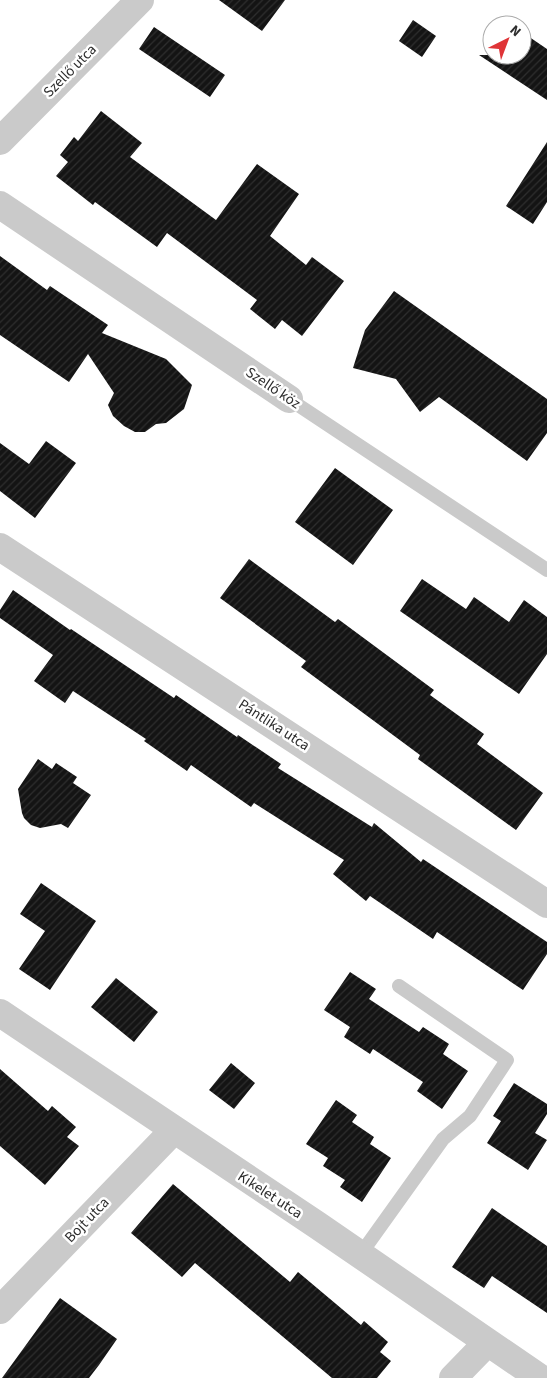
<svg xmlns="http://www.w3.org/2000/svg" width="547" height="1378" font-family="'Source Sans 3',sans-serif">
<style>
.building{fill:url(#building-hatch)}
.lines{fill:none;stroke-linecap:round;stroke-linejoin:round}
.service{stroke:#cacaca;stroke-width:14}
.minor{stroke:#cacaca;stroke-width:28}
.labels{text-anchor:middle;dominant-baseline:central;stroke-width:5;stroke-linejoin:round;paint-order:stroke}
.street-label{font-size:15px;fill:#2d2d2d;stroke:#fff}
</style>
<defs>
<pattern id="building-hatch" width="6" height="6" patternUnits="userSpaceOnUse" patternTransform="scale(1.25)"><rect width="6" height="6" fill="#141414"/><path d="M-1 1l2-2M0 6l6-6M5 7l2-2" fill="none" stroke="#2e2e2e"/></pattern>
</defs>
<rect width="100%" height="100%" fill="#fff"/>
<path class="building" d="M 219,0 L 285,0 L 262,31 Z
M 413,20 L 436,36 L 422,57 L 399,41 Z
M 154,27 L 225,75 L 210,97 L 139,49 Z
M 522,32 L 547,49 L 547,100 L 479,55 L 522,55 Z
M 101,111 L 142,143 L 130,157 L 216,220 L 257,164 L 299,194 L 270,236 L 306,265 L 312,257 L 344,281 L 302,336 L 282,320 L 275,329 L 250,309 L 257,300 L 167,233 L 157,247 L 95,202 L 93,205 L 56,176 L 68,162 L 60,155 L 74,137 L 78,141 Z
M 547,142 L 547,202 L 533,224 L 506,206 Z
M 0,256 L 47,290 L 50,286 L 108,325 L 102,333 L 166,359 L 192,385 L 184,409 L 166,423 L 156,424 L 145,432 L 135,432 L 124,426 L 113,416 L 108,405 L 114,393 L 88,354 L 69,382 L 0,335 Z
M 394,291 L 547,399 L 547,433 L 527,461 L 439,397 L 420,412 L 396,379 L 353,368 L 365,330 Z
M 46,441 L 76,463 L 35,518 L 0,491 L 0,443 L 29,464 Z
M 335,468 L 393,510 L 353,565 L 295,522 Z
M 249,559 L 335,622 L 338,619 L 434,690 L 430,695 L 484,734 L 477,744 L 543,793 L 516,830 L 418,759 L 420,755 L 301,667 L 306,661 L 220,598 Z
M 422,579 L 466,609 L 474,597 L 509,622 L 524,600 L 547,617 L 547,654 L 519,694 L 400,611 Z
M 13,590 L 70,630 L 71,629 L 174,698 L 176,695 L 237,737 L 238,735 L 281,764 L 278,768 L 372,827 L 374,823 L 421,862 L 423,859 L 547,942 L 547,954 L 523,990 L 437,932 L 433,939 L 370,896 L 366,901 L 333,874 L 344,860 L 254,803 L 251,807 L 191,765 L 187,771 L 144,741 L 146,739 L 73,691 L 65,703 L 34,681 L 53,655 L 0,618 L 0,610 Z
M 38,759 L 52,769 L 56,763 L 77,777 L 73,783 L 91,795 L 68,828 L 61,824 L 40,828 L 31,825 L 24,818 L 22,813 L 18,789 Z
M 41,883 L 96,921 L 50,990 L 19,969 L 45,931 L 20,914 Z
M 350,972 L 376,989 L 369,999 L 419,1032 L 423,1027 L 449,1044 L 443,1054 L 468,1071 L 442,1109 L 417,1091 L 423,1082 L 373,1049 L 370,1054 L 344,1037 L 350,1027 L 324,1010 Z
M 116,978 L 158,1012 L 134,1042 L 91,1007 Z
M 231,1063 L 255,1083 L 234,1109 L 209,1090 Z
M 0,1069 L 48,1111 L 52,1106 L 76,1127 L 67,1137 L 79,1146 L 45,1185 L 0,1146 Z
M 514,1083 L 547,1104 L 547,1114 L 535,1133 L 547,1140 L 528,1170 L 487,1143 L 501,1121 L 493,1116 Z
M 336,1100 L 357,1115 L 352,1122 L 374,1137 L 370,1144 L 391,1158 L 362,1202 L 340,1187 L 345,1180 L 323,1166 L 328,1158 L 306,1144 Z
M 173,1184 L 290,1282 L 298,1272 L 361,1325 L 364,1321 L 388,1342 L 380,1352 L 391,1361 L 377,1378 L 332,1378 L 195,1263 L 182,1277 L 131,1233 Z
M 492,1208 L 547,1246 L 547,1313 L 492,1276 L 484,1288 L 452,1267 Z
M 60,1298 L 117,1339 L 99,1365 L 89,1378 L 2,1378 Z"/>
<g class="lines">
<path class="service" d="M 289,399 L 547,570
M 360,1255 L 443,1139 L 470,1116 L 507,1060 L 399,986"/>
<path class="minor" d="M 0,141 L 140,0
M 0,205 L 289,399
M 0,547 L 547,904
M 0,1013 L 317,1225 L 540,1378
M 0,1310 L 173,1131
M 453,1378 L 487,1343"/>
</g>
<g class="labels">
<g class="street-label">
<text transform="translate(70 71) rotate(-45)">Szellő utca</text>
<text transform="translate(273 388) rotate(34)">Szellő köz</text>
<text transform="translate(274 725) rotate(33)">Pántlika utca</text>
<text transform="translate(270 1195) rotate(33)">Kikelet utca</text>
<text transform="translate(87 1220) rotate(-46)">Bojt utca</text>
</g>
</g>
<g transform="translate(507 40) rotate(42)"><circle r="24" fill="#ffffff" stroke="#ababab"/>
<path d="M0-4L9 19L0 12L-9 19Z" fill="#df3437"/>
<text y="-8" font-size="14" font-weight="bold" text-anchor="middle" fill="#2d2d2d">N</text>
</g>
</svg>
